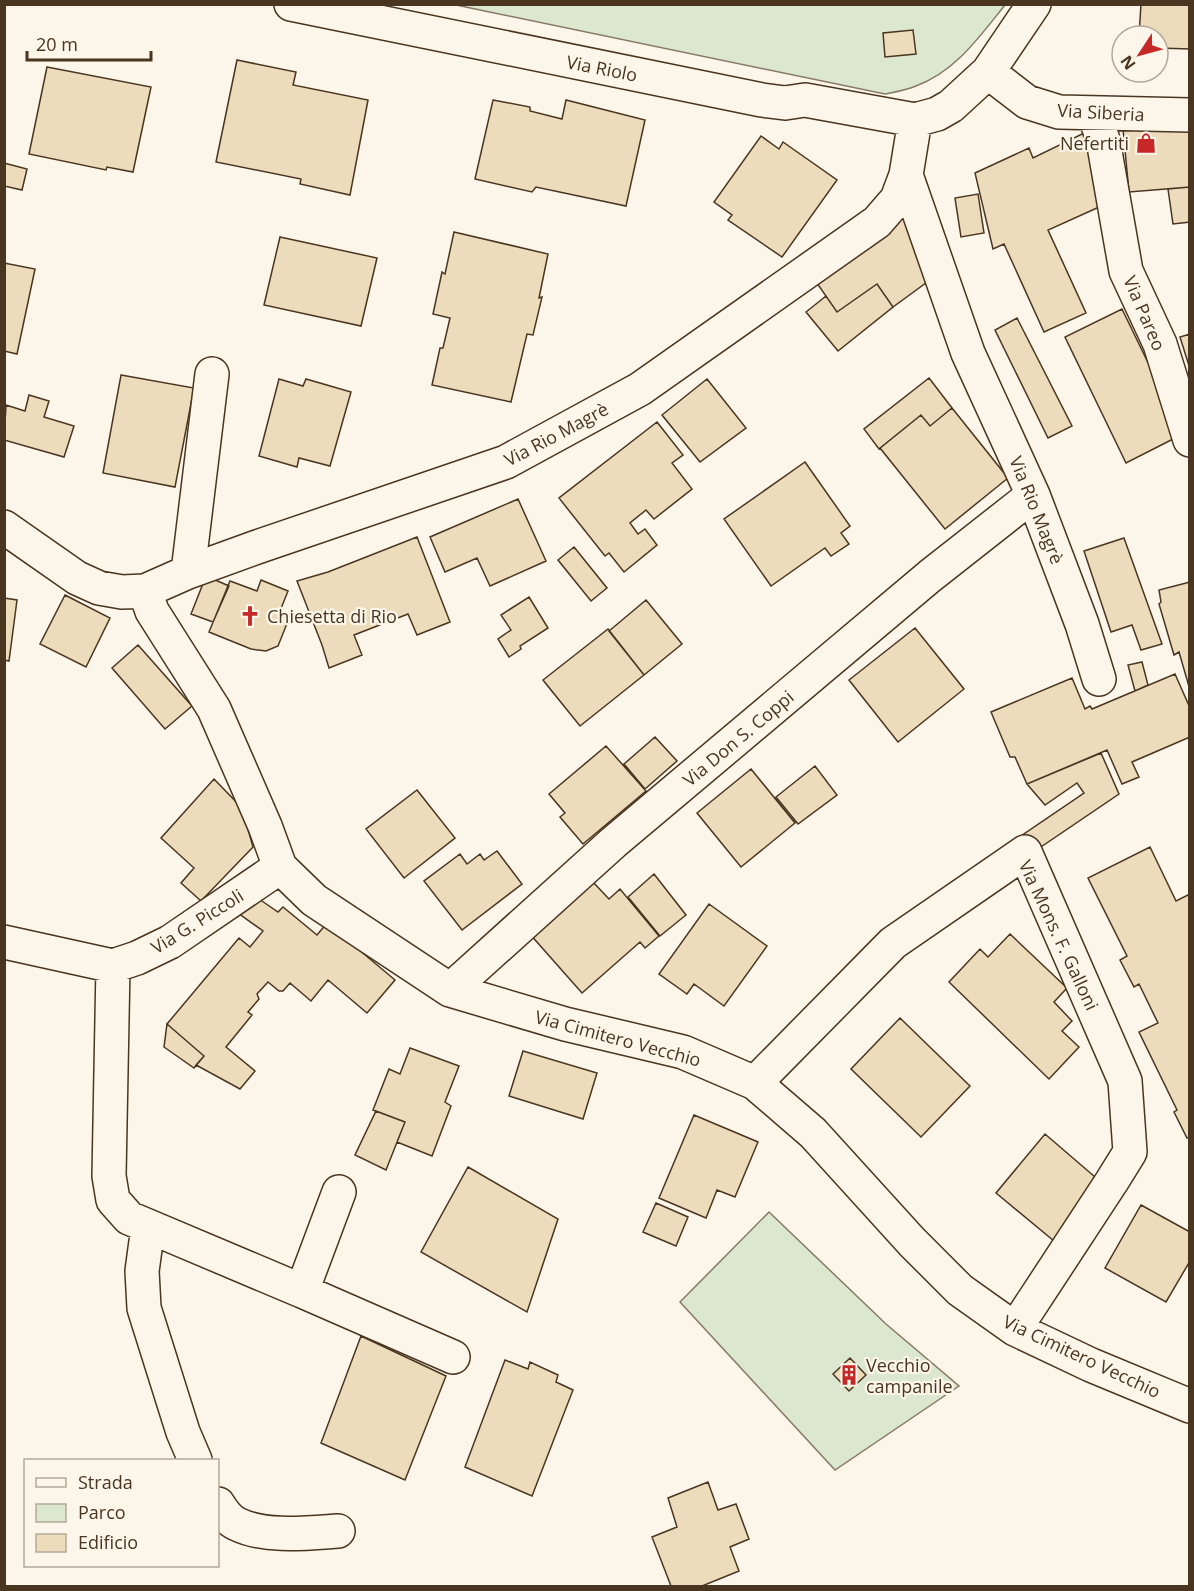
<svg xmlns="http://www.w3.org/2000/svg" width="1194" height="1591" font-family="'Open Sans',sans-serif">
<style>
.green{fill:#dce7d0;stroke:#887966;stroke-width:1.5}
.building{fill:#ecdcbc;stroke:#4a3520;stroke-width:1.5}
.lines{fill:none;stroke-linecap:round;stroke-linejoin:round}
.minor-casing{stroke:#4a3520;stroke-width:36}
.minor{stroke:#fbf6e9;stroke-width:33}
.labels{text-anchor:middle;dominant-baseline:central;stroke-width:4.5;stroke-linejoin:round;paint-order:stroke}
.street-label{font-size:18px;fill:#4a3520;stroke:#fbf6e9}
.poi-label{font-size:18px;fill:#4a3520;stroke:#fbf6e9;text-anchor:start}
</style>
<rect width="100%" height="100%" fill="#fbf6e9"/>
<path class="green" d="M 456,5 L 1005,5 C 980,36 956,71 916,86 C 907,90 895,92 885,94 Z
M 769,1212 L 886,1324 L 959,1386 L 835,1470 L 680,1302 Z"/>
<path class="building" d="M 1141,4 L 1190,4 L 1190,49 L 1158,48 L 1158,36 L 1139,36 Z
M 913,30 L 916,54 L 885,57 L 883,33 Z
M 237,60 L 296,72 L 293,85 L 368,100 L 350,195 L 300,184 L 301,179 L 216,162 Z
M 47,67 L 151,87 L 133,172 L 107,167 L 106,170 L 29,154 Z
M 493,100 L 530,107 L 530,111 L 562,119 L 566,100 L 645,120 L 626,206 L 536,187 L 532,192 L 475,179 Z
M 1190,122 L 1190,187 L 1129,192 L 1123,129 Z
M 1084,133 L 1108,203 L 1048,230 L 1086,313 L 1044,332 L 1004,244 L 993,249 L 975,173 L 1029,148 L 1033,158 Z
M 761,136 L 779,149 L 783,142 L 837,180 L 782,257 L 728,220 L 732,215 L 714,202 Z
M 4,163 L 27,169 L 22,190 L 4,186 Z
M 1190,187 L 1190,222 L 1173,224 L 1168,189 Z
M 978,194 L 984,233 L 961,237 L 955,198 Z
M 901,210 L 934,277 L 893,307 L 877,284 L 837,312 L 812,276 Z
M 454,232 L 548,254 L 539,298 L 542,297 L 533,335 L 527,334 L 511,402 L 432,385 L 440,348 L 443,348 L 450,318 L 433,314 L 442,272 L 445,274 Z
M 280,237 L 377,258 L 361,326 L 264,305 Z
M 4,263 L 35,269 L 17,354 L 4,351 Z
M 877,284 L 893,307 L 838,351 L 806,312 L 826,296 L 837,312 Z
M 1122,309 L 1170,408 L 1177,437 L 1126,463 L 1065,337 Z
M 1017,318 L 1072,426 L 1048,438 L 995,330 Z
M 1190,334 L 1190,369 L 1180,337 Z
M 121,375 L 194,388 L 175,487 L 103,473 Z
M 929,378 L 952,408 L 930,426 L 921,415 L 879,449 L 864,429 Z
M 279,379 L 303,386 L 306,379 L 351,392 L 330,466 L 299,458 L 297,467 L 259,456 Z
M 707,379 L 746,428 L 700,462 L 662,415 Z
M 29,395 L 49,401 L 44,417 L 74,426 L 64,457 L 4,440 L 6,405 L 25,411 Z
M 952,408 L 1008,478 L 945,529 L 880,448 L 921,415 L 930,426 Z
M 657,422 L 683,455 L 672,463 L 692,489 L 654,519 L 646,510 L 630,523 L 638,534 L 645,529 L 657,545 L 624,572 L 609,553 L 605,556 L 559,498 Z
M 805,462 L 850,526 L 841,533 L 849,544 L 831,556 L 825,548 L 771,586 L 724,519 Z
M 518,499 L 546,561 L 490,586 L 477,558 L 445,572 L 430,537 Z
M 417,537 L 450,622 L 417,635 L 408,614 L 354,635 L 362,655 L 329,668 L 322,645 L 297,581 L 328,572 Z
M 1124,538 L 1162,644 L 1141,650 L 1132,625 L 1111,632 L 1084,551 Z
M 574,547 L 607,588 L 591,601 L 558,560 Z
M 206,576 L 229,586 L 213,622 L 191,614 Z
M 261,580 L 288,591 L 280,611 L 288,621 L 278,646 L 266,651 L 251,649 L 209,632 L 230,581 L 257,591 Z
M 1190,582 L 1190,690 L 1179,652 L 1174,655 L 1159,604 L 1161,602 L 1159,590 Z
M 65,595 L 110,618 L 86,667 L 40,644 Z
M 529,597 L 548,628 L 520,646 L 521,649 L 509,657 L 498,639 L 511,630 L 501,615 Z
M 4,598 L 17,600 L 9,661 L 4,660 Z
M 646,600 L 682,644 L 644,675 L 609,631 Z
M 915,628 L 964,689 L 898,742 L 849,680 Z
M 608,629 L 644,675 L 580,726 L 543,680 Z
M 138,645 L 192,706 L 165,729 L 112,668 Z
M 1142,662 L 1148,685 L 1135,691 L 1128,665 Z
M 1175,674 L 1190,708 L 1190,737 L 1132,762 L 1139,777 L 1122,784 L 1107,750 L 1027,784 L 1015,757 L 1010,757 L 991,712 L 1072,678 L 1085,709 L 1090,706 L 1092,709 Z
M 655,737 L 677,761 L 645,789 L 624,764 Z
M 606,746 L 646,791 L 583,844 L 560,817 L 565,813 L 549,794 Z
M 1101,753 L 1119,794 L 1029,855 L 1018,838 L 1084,793 L 1077,783 L 1045,805 L 1027,784 Z
M 815,766 L 837,795 L 798,824 L 776,797 Z
M 751,769 L 795,823 L 741,867 L 697,813 Z
M 214,779 L 242,808 L 253,847 L 201,901 L 181,883 L 194,868 L 161,838 Z
M 417,790 L 455,838 L 404,878 L 366,829 Z
M 1150,847 L 1176,901 L 1190,894 L 1190,1137 L 1187,1138 L 1174,1112 L 1177,1110 L 1139,1032 L 1158,1023 L 1139,984 L 1134,987 L 1120,960 L 1127,956 L 1088,878 Z
M 497,851 L 522,884 L 462,930 L 424,881 L 460,854 L 467,864 L 480,854 L 484,860 Z
M 654,874 L 686,915 L 660,936 L 628,897 Z
M 592,881 L 609,899 L 620,889 L 659,936 L 645,948 L 640,942 L 582,993 L 529,933 Z
M 259,899 L 278,912 L 283,907 L 317,935 L 327,923 L 395,980 L 367,1013 L 328,980 L 311,1001 L 290,983 L 283,991 L 279,991 L 268,982 L 257,994 L 259,999 L 248,1012 L 252,1015 L 226,1047 L 255,1071 L 240,1089 L 196,1065 L 204,1056 L 167,1024 L 239,938 L 250,947 L 263,931 L 238,913 Z
M 709,904 L 767,946 L 724,1006 L 694,984 L 687,994 L 659,974 Z
M 1010,934 L 1067,988 L 1054,1002 L 1072,1021 L 1062,1031 L 1079,1047 L 1049,1079 L 949,982 L 980,949 L 988,957 Z
M 900,1018 L 970,1086 L 921,1137 L 851,1069 Z
M 167,1024 L 204,1056 L 194,1068 L 164,1047 Z
M 410,1048 L 459,1066 L 445,1102 L 451,1106 L 432,1156 L 397,1142 L 405,1122 L 373,1110 L 389,1069 L 400,1074 Z
M 523,1051 L 597,1073 L 583,1119 L 509,1096 Z
M 376,1111 L 405,1122 L 386,1170 L 355,1155 Z
M 694,1115 L 758,1142 L 735,1197 L 717,1190 L 706,1218 L 659,1198 Z
M 1045,1134 L 1102,1183 L 1054,1241 L 996,1193 Z
M 468,1167 L 558,1219 L 527,1312 L 421,1252 Z
M 656,1203 L 688,1217 L 676,1246 L 643,1232 Z
M 1141,1205 L 1190,1232 L 1190,1261 L 1166,1302 L 1105,1268 Z
M 361,1336 L 446,1376 L 405,1480 L 321,1443 Z
M 850,1358 L 866,1375 L 849,1391 L 833,1374 Z
M 505,1360 L 528,1369 L 530,1362 L 558,1375 L 556,1382 L 573,1390 L 532,1496 L 465,1467 Z
M 708,1482 L 718,1510 L 736,1504 L 749,1539 L 730,1547 L 739,1571 L 702,1586 L 671,1586 L 652,1537 L 677,1527 L 668,1498 Z"/>
<g class="lines">
<g class="minor-casing">
<path id="minor" d="M 291,4 L 762,100 L 785,103 L 805,100 L 915,120 L 937,114 L 951,106 L 988,72 L 1034,4
M 988,72 L 1027,102 L 1059,112 L 1190,115
M 1094,113 L 1103,140 L 1126,271 L 1160,344 L 1190,440
M 906,175 L 968,353 L 1033,495 L 1082,624 L 1099,679
M 4,527 L 77,578 L 99,588 L 122,592 L 145,591 L 188,572 L 257,547 L 506,462 L 640,389 L 877,222 L 897,199 L 906,175 L 915,120
M 188,572 L 212,374
M 145,591 L 152,611 L 214,709 L 265,826 L 280,867 L 314,900 L 450,990 L 565,1024 L 683,1052 L 755,1083 L 813,1133 L 912,1242 L 960,1290 L 1015,1329 L 1091,1365 L 1190,1406
M 4,942 L 113,966 L 137,958 L 170,942 L 280,867
M 113,966 L 109,1176 L 113,1200 L 129,1218 L 302,1291 L 339,1192
M 450,990 L 614,842 L 930,576 L 1033,495
M 755,1083 L 893,943 L 1025,852 L 1125,1081 L 1130,1152 L 1112,1181 L 1015,1329
M 148,1227 L 142,1271 L 144,1308 L 183,1432 L 195,1460
M 302,1291 L 453,1357
M 218,1504 C 223,1512 228,1520 237,1524 C 265,1538 308,1533 338,1531"/>
</g>
<use href="#minor" class="minor"/>
</g>
<defs>
<g id="shop-bare" transform="scale(1.62)"><path d="M-5-2.5h2.3a2.7 3.5 0 0 1 5.4 0H5L5.5 6h-11ZM-1.5-2.5h3a1.5 2.3 0 0 0-3 0Z" fill="#c62828" stroke="#fbf6e9" stroke-width="2.5" paint-order="stroke"/></g>
<g id="church-bare" transform="scale(1.62)"><path d="M-1.2-6h2.4v3.5h3.3v2.4h-3.3V6h-2.4V-.1h-3.3v-2.4h3.3Z" fill="#c62828" stroke="#fbf6e9" stroke-width="2.5" paint-order="stroke"/></g>
<g id="building-bare" transform="scale(1.62)"><path d="M-4-6H4V6H1V3H-1V6H-4ZM-2.5-4.3h1.7v1.8h-1.7ZM.8-4.3h1.7v1.8H.8ZM-2.5-1h1.7V.8h-1.7ZM.8-1h1.7V.8H.8Z" fill="#c62828" stroke="#fbf6e9" stroke-width="2.5" paint-order="stroke"/></g>
</defs>
<g fill-rule="evenodd">
<use href="#shop-bare" x="1146" y="143"/>
<use href="#church-bare" x="250" y="616"/>
<use href="#building-bare" x="849" y="1375"/>
</g>
<g class="labels">
<g class="street-label">
<text transform="translate(602 68) rotate(11)">Via Riolo</text>
<text transform="translate(1101 112) rotate(3)">Via Siberia</text>
<text transform="translate(1145 313) rotate(67)">Via Pareo</text>
<text transform="translate(556 434) rotate(-28)">Via Rio Magrè</text>
<text transform="translate(1037 510) rotate(68)">Via Rio Magrè</text>
<text transform="translate(738 738) rotate(-40)">Via Don S. Coppi</text>
<text transform="translate(197 921) rotate(-32)">Via G. Piccoli</text>
<text transform="translate(1059 935) rotate(65)">Via Mons. F. Galloni</text>
<text transform="translate(618 1038) rotate(15)">Via Cimitero Vecchio</text>
<text transform="translate(1082 1356) rotate(25)">Via Cimitero Vecchio</text>
</g>
<g class="poi-label">
<text x="1129" y="143" text-anchor="end">Nefertiti</text>
<text x="267" y="616">Chiesetta di Rio</text>
<text x="866" y="1365">Vecchio<tspan x="866" dy="21">campanile</tspan></text>
</g>
</g>
<rect width="1194" height="1591" fill="none" stroke="#4a3520" stroke-width="12"/>
<rect x="24" y="1459" width="195" height="108" fill="#fbf6e9" stroke="#b4a999" stroke-width="1.5"/>
<rect x="36" y="1478" width="30" height="9" fill="#fbf6e9" stroke="#b4a999" stroke-width="1.5"/>
<text x="78" y="1489" font-size="18" fill="#4a3520">Strada</text>
<rect x="36" y="1504" width="30" height="18" fill="#dce7d0" stroke="#b4a999" stroke-width="1.5"/>
<text x="78" y="1519" font-size="18" fill="#4a3520">Parco</text>
<rect x="36" y="1534" width="30" height="18" fill="#ecdcbc" stroke="#b4a999" stroke-width="1.5"/>
<text x="78" y="1549" font-size="18" fill="#4a3520">Edificio</text>
<g transform="translate(1140 54) rotate(234)"><circle r="28" fill="#fbf6e9" stroke="#b4a999" stroke-width="1.5"/>
<path d="M0-4.5L10 22L0 15L-10 22Z" fill="#c62828"/>
<text y="-9" font-size="16" font-weight="bold" text-anchor="middle" fill="#4a3520">N</text>
</g>
<path d="M27 51v9h124v-9" fill="none" stroke="#4a3520" stroke-width="3"/>
<text x="36" y="51" font-size="18" fill="#4a3520" stroke="#fbf6e9" stroke-width="4.5" paint-order="stroke">20 m</text>
</svg>
